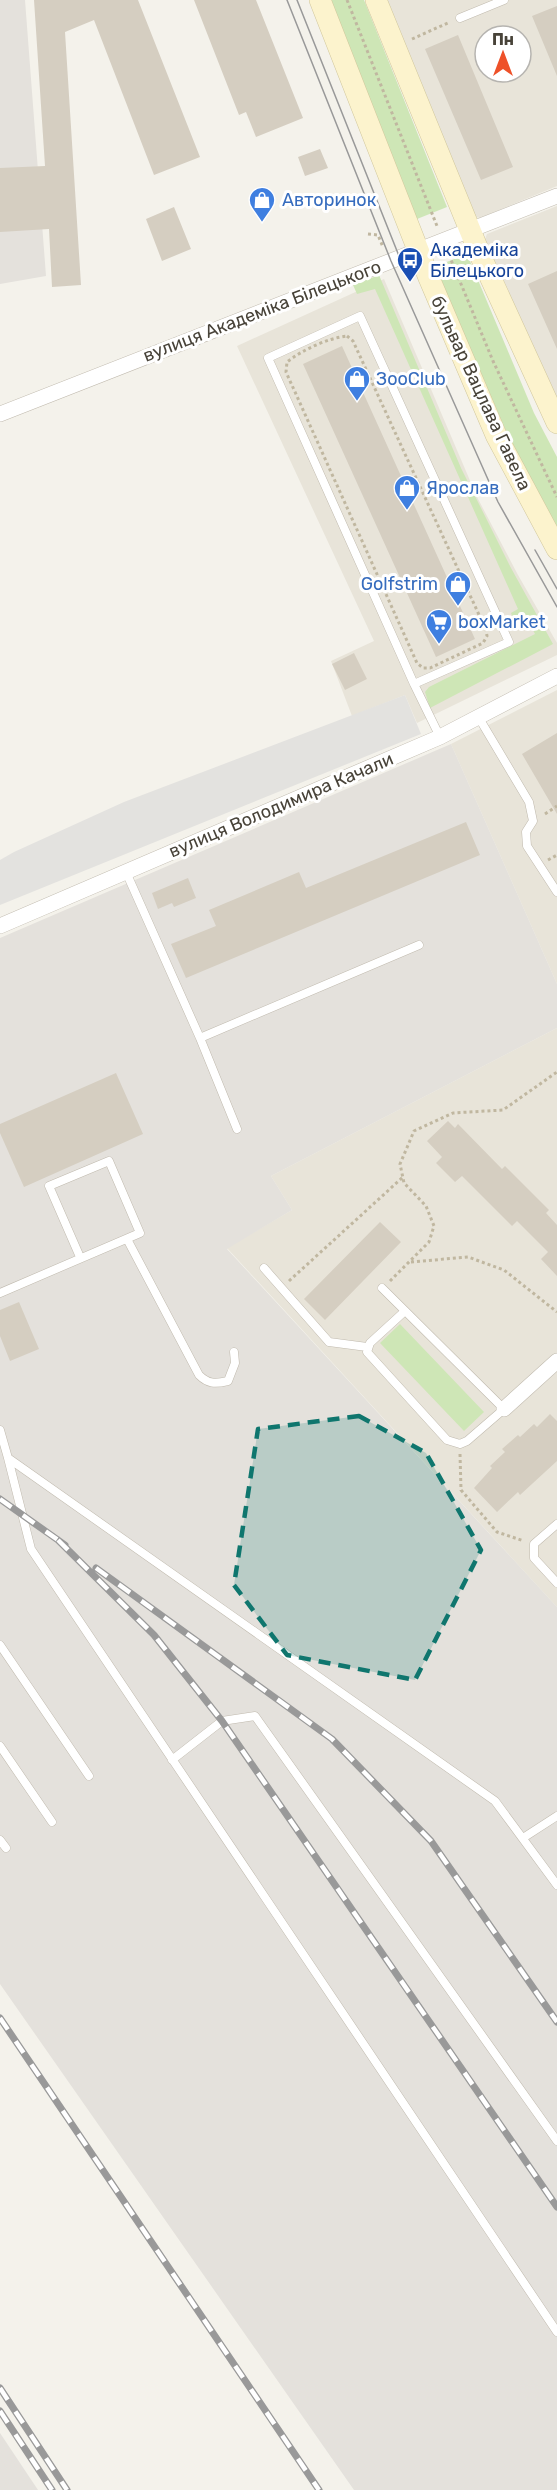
<svg xmlns="http://www.w3.org/2000/svg" width="557" height="2490" font-family="Rubik,sans-serif">
<style>
.residential{fill:#e8e4d9;fill-rule:evenodd}
.industrial{fill:#e4e1dc}
.green{fill:#cee6b6}
.parking{fill:#e3e2df}
.building{fill:#d5cec1}
.lines{fill:none;stroke-linecap:round;stroke-linejoin:round}
.lane-casing{stroke:#c0baae;stroke-width:9}
.street-casing{stroke:#c0baae;stroke-width:16}
.secondary-casing{stroke:#d1c79d;stroke-width:22}
.path{stroke:#c0b7a0;stroke-width:3;stroke-dasharray:3 3;stroke-linecap:butt}
.lane{stroke:#fff;stroke-width:8}
.street{stroke:#fff;stroke-width:15}
.secondary{stroke:#fcf3cd;stroke-width:21}
.tram{stroke:#999;stroke-width:1.5}
.rail-casing{stroke:#999;stroke-width:7}
.rail{stroke:#fff;stroke-width:4.5;stroke-dasharray:14;stroke-linecap:butt}
.marked{fill:#0f766e;fill-opacity:0.2;stroke:#0f766e;stroke-width:4.5;stroke-dasharray:12 8;stroke-linejoin:round}
.labels{text-anchor:middle;dominant-baseline:central;stroke-width:6;stroke-linejoin:round;paint-order:stroke}
.shop-label{font-size:18px;fill:#366cbe;stroke:#fff;text-anchor:start}
.transit-label{font-size:18px;fill:#164399;stroke:#fff;text-anchor:start}
.street-label{font-size:18px;fill:#484339;stroke:#fff}
</style>
<rect width="100%" height="100%" fill="#f4f2eb"/>
<path class="residential" d="M 384,0 L 557,0 L 557,186 L 480,218 L 471,216 ZM 485,36 L 521,36 L 521,72 L 485,72 Z
M 557,206 L 557,401 L 484,242 L 487,234 Z
M 384,279 L 477,497 L 518,575 L 557,643 L 557,655 L 417,723 L 405,695 L 352,716 L 331,661 L 374,641 L 237,346 Z
M 557,690 L 557,984 L 451,744 Z
M 557,1028 L 557,1607 L 227,1248 L 292,1210 L 271,1176 Z"/>
<path class="industrial" d="M 0,0 L 25,0 L 46,276 L 0,284 Z
M 451,744 L 557,984 L 557,1028 L 271,1176 L 292,1210 L 227,1249 L 557,1607 L 557,2490 L 354,2490 L 0,1984 L 0,938 Z
M 0,2433 L 38,2490 L 0,2490 Z"/>
<path class="green" d="M 329,0 L 364,0 L 447,207 L 417,219 Z
M 467,254 L 534,413 L 557,457 L 557,532 L 506,431 L 434,267 Z
M 379,275 L 461,468 L 511,568 L 553,644 L 430,708 L 425,692 L 429,687 L 535,634 L 526,617 L 514,621 L 511,613 L 518,609 L 375,289 L 357,294 L 353,285 Z
M 400,1324 L 484,1412 L 464,1431 L 380,1343 Z"/>
<path class="parking" d="M 405,695 L 421,734 L 0,905 L 0,860 L 14,852 L 124,802 Z"/>
<path class="building" d="M 34,0 L 138,0 L 200,157 L 154,175 L 94,20 L 65,32 L 81,285 L 52,287 L 49,229 L 0,232 L 0,168 L 45,166 Z
M 194,0 L 256,0 L 303,118 L 256,137 L 246,112 L 239,115 Z
M 557,6 L 557,76 L 532,16 Z
M 458,35 L 513,167 L 481,180 L 425,49 Z
M 320,149 L 328,168 L 305,176 L 298,157 Z
M 174,207 L 191,249 L 162,261 L 146,219 Z
M 557,271 L 557,349 L 528,284 Z
M 342,346 L 475,639 L 436,657 L 303,364 Z
M 354,653 L 367,679 L 345,690 L 332,664 Z
M 557,733 L 557,814 L 522,754 Z
M 466,822 L 480,855 L 186,978 L 171,944 L 216,926 L 209,910 L 299,872 L 306,888 Z
M 188,878 L 196,898 L 174,907 L 172,903 L 158,909 L 152,893 Z
M 116,1073 L 143,1134 L 24,1187 L 0,1133 L 0,1124 Z
M 448,1121 L 455,1128 L 458,1124 L 502,1169 L 505,1166 L 549,1210 L 546,1213 L 557,1225 L 557,1276 L 541,1259 L 548,1252 L 517,1221 L 512,1226 L 462,1176 L 455,1182 L 436,1163 L 442,1157 L 427,1141 Z
M 380,1222 L 401,1242 L 325,1320 L 304,1299 Z
M 19,1302 L 39,1349 L 10,1361 L 0,1336 L 0,1310 Z
M 550,1414 L 557,1421 L 557,1461 L 520,1495 L 518,1492 L 497,1512 L 474,1488 L 492,1468 L 490,1466 L 505,1452 L 502,1449 L 518,1435 L 520,1437 L 534,1424 L 537,1427 Z"/>
<g class="lines">
<g class="lane-casing">
<path id="lane" d="M 460,18 L 504,0
M 414,684 L 509,642 L 360,316 L 268,358 L 414,684 L 440,737
M 479,718 L 529,802 L 533,821 L 526,832 L 527,846 L 557,892
M 126,872 L 200,1038 L 237,1129
M 200,1038 L 419,945
M 127,1239 L 199,1375 C 208,1384 215,1384 228,1381 L 235,1363 L 234,1352
M 264,1268 L 329,1342 L 367,1347
M 382,1288 L 504,1409 L 467,1441 L 460,1444 L 447,1440 L 367,1352 L 370,1343 L 405,1311
M 0,1293 L 140,1233 L 109,1161 L 49,1186 L 80,1257
M 0,1430 L 8,1458 L 495,1801 L 557,1885
M 8,1458 L 31,1549 L 557,2332
M 557,1524 L 534,1544 L 534,1558 L 557,1583
M 0,1645 L 89,1776
M 0,1746 L 52,1822
M 172,1760 L 222,1721 L 255,1716 L 557,2141
M 523,1838 L 557,1816
M 0,1840 L 6,1848"/>
</g>
<g class="street-casing">
<path id="street" d="M 0,414 L 557,196
M 0,926 L 440,737 L 557,676
M 504,1409 L 557,1361"/>
</g>
<g class="secondary-casing">
<path id="secondary" d="M 320,0 L 429,278 L 496,435 L 557,549
M 376,0 L 481,257 L 557,423"/>
</g>
<path class="path" d="M 347,0 L 437,226
M 412,39 L 450,22
M 368,234 L 378,235 L 383,247
M 449,255 L 493,361 L 557,497
M 347,336 L 353,341 L 486,630 L 487,636 L 483,643 L 430,668 L 423,668 L 417,663 L 286,372 L 287,362 C 302,350 328,338 347,336 Z
M 545,814 L 557,806
M 548,860 L 557,855
M 411,1262 L 468,1257 L 504,1270 L 557,1312
M 289,1281 L 403,1177
M 390,1281 L 429,1242 L 434,1226 L 426,1206 L 404,1183 L 400,1164 L 414,1131 L 453,1113 L 503,1110 L 557,1072
M 460,1454 L 461,1490 L 497,1532 L 524,1541"/>
<use href="#lane" class="lane"/>
<use href="#street" class="street"/>
<use href="#secondary" class="secondary"/>
<path class="tram" d="M 287,0 L 391,261 L 498,502 L 557,607
M 297,0 L 401,261
M 535,550 L 557,589"/>
<g class="rail-casing">
<path id="rail" d="M 0,1499 L 65,1545
M 58,1540 L 154,1635 L 222,1721 L 557,2207
M 96,1568 L 332,1739 L 431,1841 L 557,2022
M 0,2018 L 319,2490
M 0,2388 L 67,2490
M 0,2411 L 52,2490"/>
</g>
<use href="#rail" class="rail"/>
</g>
<path class="marked" d="M 359,1416 L 426,1453 L 481,1550 L 415,1680 L 287,1655 L 234,1585 L 258,1429 Z"/>
<defs>
<g id="shop-pin" transform="scale(1.35)"><path d="M0 17L-7.5 6A9.5 9.5 0 1 1 7.5 6Z" fill="#3f7fe0" stroke="#fff"/><path d="M-5-2.5h2.3a2.7 3.5 0 0 1 5.4 0H5L5.5 6h-11ZM-1.5-2.5h3a1.5 2.3 0 0 0-3 0Z" fill="#fff"/></g>
<g id="bus-pin" transform="scale(1.35)"><path d="M0 17L-7.5 6A9.5 9.5 0 1 1 7.5 6Z" fill="#1a4fb4" stroke="#fff"/><path d="M-5-6H5V4H4V6H2V4H-2V6H-4V4H-5ZM-3.5-4V0h7V-4ZM-3.5 1.2v1.5H-2V1.2ZM2 1.2v1.5H3.5V1.2Z" fill="#fff"/></g>
<g id="supermarket-pin" transform="scale(1.35)"><path d="M0 17L-7.5 6A9.5 9.5 0 1 1 7.5 6Z" fill="#3f7fe0" stroke="#fff"/><path d="M-6-5.5h2.5l.6 2H6L4.5 2H-2.5L-4.4-4H-6ZM-1.5 3.2a1.3 1.3 0 1 0 .1 0ZM3 3.2a1.3 1.3 0 1 0 .1 0Z" fill="#fff"/></g>
</defs>
<g fill-rule="evenodd">
<use href="#shop-pin" x="262" y="200"/>
<use href="#bus-pin" x="410" y="260"/>
<use href="#shop-pin" x="357" y="379"/>
<use href="#shop-pin" x="407" y="488"/>
<use href="#shop-pin" x="458" y="584"/>
<use href="#supermarket-pin" x="439" y="622"/>
</g>
<g class="labels">
<g class="shop-label">
<text x="282" y="200">Авторинок</text>
<text x="376" y="379">ЗооClub</text>
<text x="426" y="488">Ярослав</text>
<text x="438" y="584" text-anchor="end">Golfstrim</text>
<text x="458" y="622">boxMarket</text>
</g>
<g class="transit-label">
<text x="430" y="250">Академіка<tspan x="430" dy="21">Білецького</tspan></text>
</g>
<g class="street-label">
<text transform="translate(262 311) rotate(-21)">вулиця Академіка Білецького</text>
<text transform="translate(481 393) rotate(65)">бульвар Вацлава Гавела</text>
<text transform="translate(281 805) rotate(-23)">вулиця Володимира Качали</text>
</g>
</g>
<g transform="translate(503 54)"><circle r="28" fill="#ffffff" stroke="#b6b4b0" stroke-width="1.5"/>
<path d="M0-4.5L10 22L0 15L-10 22Z" fill="#ee5129"/>
<text y="-9" font-size="16" font-weight="bold" text-anchor="middle" fill="#484339">Пн</text>
</g>
</svg>
